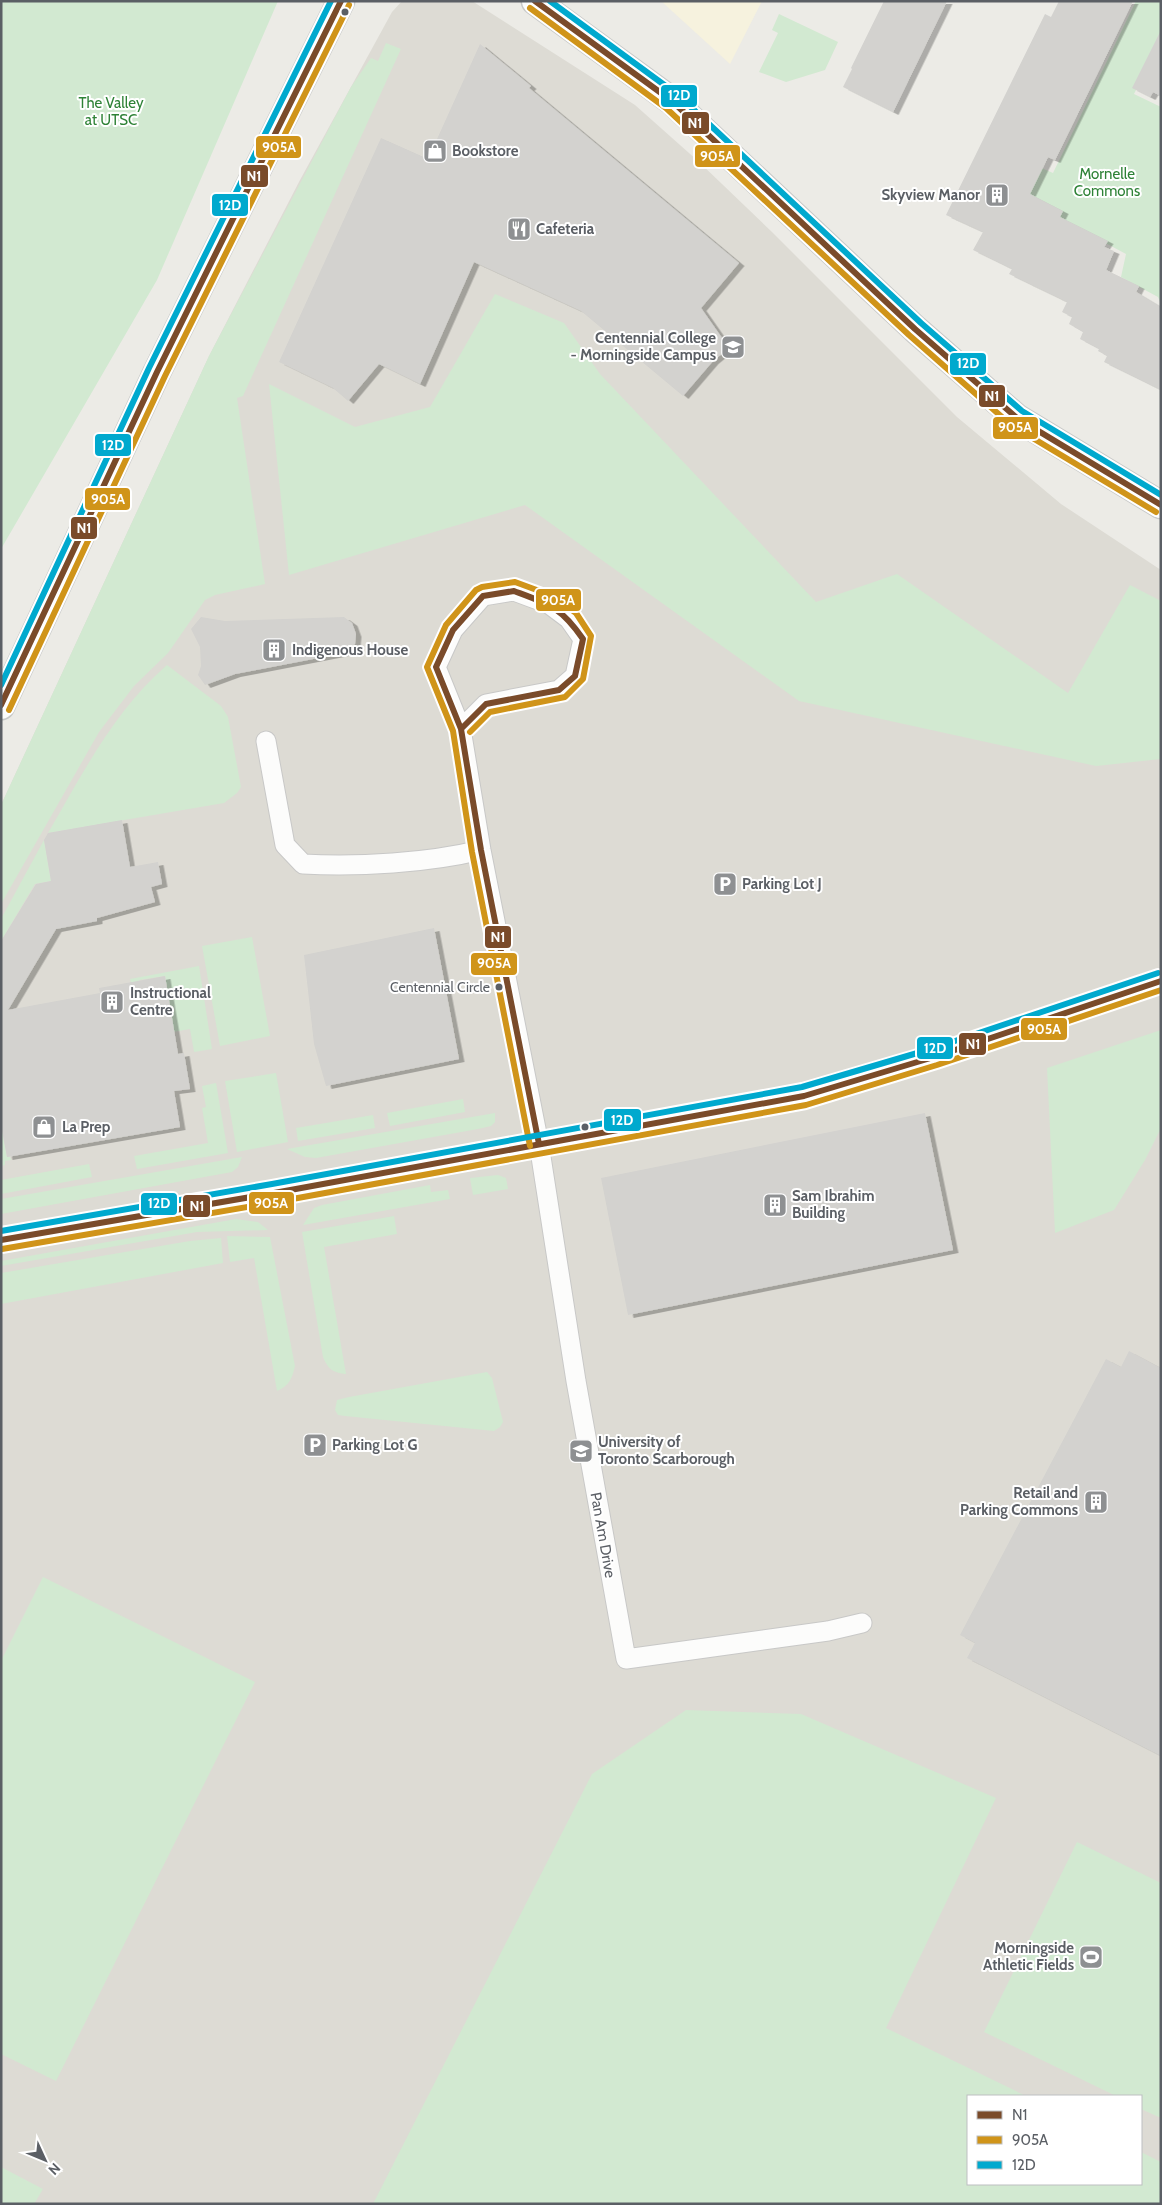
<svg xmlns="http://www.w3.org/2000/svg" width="1162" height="2205" font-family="Cabin,sans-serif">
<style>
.commercial{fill:#f6f2de}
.education{fill:#dddbd4;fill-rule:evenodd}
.green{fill:#d2e9d1}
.building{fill:#d3d2cf;filter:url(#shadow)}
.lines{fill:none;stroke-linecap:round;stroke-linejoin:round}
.minor-casing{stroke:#c8c8c7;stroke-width:21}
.tertiary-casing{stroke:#c8c8c7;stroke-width:26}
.secondary-casing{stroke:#c8c9c8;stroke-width:29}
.minor{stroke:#fcfcfb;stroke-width:19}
.tertiary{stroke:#fcfcfb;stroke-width:24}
.secondary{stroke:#fcfcfb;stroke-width:26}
.bus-1-casing{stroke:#fff;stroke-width:10}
.bus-2-casing{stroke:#fff;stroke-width:10}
.bus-3-casing{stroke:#fff;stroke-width:10}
.bus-1{stroke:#7a4b2a;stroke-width:6}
.bus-2{stroke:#d09419;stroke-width:6}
.bus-3{stroke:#00a9ce;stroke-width:6}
.bus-dot{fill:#5b5f65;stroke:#fff;stroke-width:2}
.labels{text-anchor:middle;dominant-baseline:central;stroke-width:4;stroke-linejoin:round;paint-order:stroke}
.bus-label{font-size:14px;fill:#5b5f65;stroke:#fff;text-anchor:end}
.park-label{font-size:15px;fill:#2e8236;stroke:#fff}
.poi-label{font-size:15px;font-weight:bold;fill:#5b5f65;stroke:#fff;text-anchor:start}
.street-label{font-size:15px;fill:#5b5f65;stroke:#fff}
.line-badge{stroke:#fff;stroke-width:2}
.badge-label{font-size:14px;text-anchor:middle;font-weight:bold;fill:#fff}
</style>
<defs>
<filter id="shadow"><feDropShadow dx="5.5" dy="3" stdDeviation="0" flood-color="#0004"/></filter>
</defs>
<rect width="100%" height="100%" fill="#ecebe6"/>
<path class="commercial" d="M 661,1 L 762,1 L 730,64 Z"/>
<path class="education" d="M 402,1 L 472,1 L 635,105 L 698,161 L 772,232 L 957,417 L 1061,504 L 1161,570 L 1161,2204 L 1,2204 L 1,805 L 209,356 L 300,180 L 392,12 ZM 968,2096 L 1141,2096 L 1141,2184 L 968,2184 Z"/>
<path class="green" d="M 1,1 L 278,1 L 157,280 L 1,549 Z
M 1136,1 L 1161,1 L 1161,40 L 1134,94 L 1161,107 L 1161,304 L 1158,297 L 1121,277 L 1126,254 L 1008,191 L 1025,161 L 1053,173 Z
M 779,14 L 838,42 L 825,70 L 786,82 L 759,72 L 778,33 L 772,30 Z
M 386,43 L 401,49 L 243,396 L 237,398 L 265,584 L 215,595 L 205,600 L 168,653 L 134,686 L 99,732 L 1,904 L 1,805 L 209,356 L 351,87 L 371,58 L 378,61 Z
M 495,294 L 564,323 L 600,374 L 816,602 L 897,574 L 1068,693 L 1130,585 L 1161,601 L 1161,759 L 1096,766 L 799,701 L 525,505 L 289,575 L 269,384 L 355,427 L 430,407 Z
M 167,665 L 221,706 L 228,717 L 241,787 L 237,793 L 224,803 L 48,833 C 83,773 114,711 167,665 Z
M 44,840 L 51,881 L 35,884 L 1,941 L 1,919 Z
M 252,937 L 270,1036 L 220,1046 L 202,946 Z
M 199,966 L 212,1049 L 194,1052 L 190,1029 L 156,1035 L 173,1026 L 165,976 L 139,980 L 140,985 L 132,986 L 130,979 Z
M 1161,1030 L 1161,1128 L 1145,1160 L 1114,1210 L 1055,1233 L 1047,1068 Z
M 276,1073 L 288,1142 L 237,1152 L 225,1081 Z
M 216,1083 L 228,1153 L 137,1169 L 134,1156 L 208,1143 L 202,1108 L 206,1107 L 202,1086 Z
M 463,1099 L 465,1112 L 390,1126 L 387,1113 Z
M 495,1113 L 495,1122 L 491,1126 L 478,1129 L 316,1158 L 305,1157 L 287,1149 Z
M 373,1115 L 375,1128 L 298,1141 L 296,1128 Z
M 1,1126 L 7,1157 L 10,1157 L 11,1160 L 5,1161 L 5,1165 L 1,1166 Z
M 242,1157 L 238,1167 L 232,1172 L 1,1214 L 1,1199 Z
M 89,1164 L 92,1177 L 1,1194 L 1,1180 Z
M 498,1175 L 506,1178 L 508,1189 L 473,1195 L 470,1178 Z
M 430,1185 L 431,1192 L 448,1190 L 450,1199 L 303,1225 L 314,1208 L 322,1205 Z
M 394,1216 L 397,1234 L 324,1247 L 346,1374 C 333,1373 328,1369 323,1357 L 302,1232 Z
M 236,1219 L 258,1222 L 268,1230 L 197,1232 L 1,1266 L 1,1261 Z
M 227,1236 L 270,1237 L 295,1366 C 292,1379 289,1386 277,1391 L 254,1258 L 230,1262 Z
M 221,1238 L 223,1263 L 1,1304 L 1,1273 L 190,1241 Z
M 487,1372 L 492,1378 L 503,1422 L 500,1427 L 494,1431 L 345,1416 L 338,1415 L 335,1410 L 337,1400 L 349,1397 Z
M 43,1577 L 255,1682 L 56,2081 L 1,2054 L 1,1661 Z
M 686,1710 L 801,1714 L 996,1798 L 886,2028 L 1026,2096 L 968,2096 L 968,2184 L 1141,2184 L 1141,2152 L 1161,2162 L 1161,2204 L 373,2204 L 592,1774 Z
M 1077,1842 L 1161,1883 L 1161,2118 L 1141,2109 L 1141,2096 L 1116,2096 L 984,2032 Z
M 1,2167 L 43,2189 L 34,2204 L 1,2204 Z"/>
<path class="building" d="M 884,1 L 947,1 L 893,112 L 843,87 L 852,69 L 851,68 Z
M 1059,1 L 1133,1 L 1055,160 L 1048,157 L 1030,194 L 1063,211 L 1060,217 L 1108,241 L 1104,247 L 1114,251 L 1106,270 L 1139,286 L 1136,292 L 1161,307 L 1161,390 L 1104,362 L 1107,356 L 1098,351 L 1099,349 L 1080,339 L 1083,332 L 1069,324 L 1072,317 L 1062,312 L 1067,302 L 1009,274 L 1012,269 L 973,250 L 983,232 L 946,215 L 1045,14 L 1051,17 Z
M 1161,30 L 1161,96 L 1153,92 L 1150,97 L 1132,88 Z
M 480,44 L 531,86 L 529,88 L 739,263 L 701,308 L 729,348 L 713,361 L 683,396 L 581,311 L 474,262 L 420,384 L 379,364 L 348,401 L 333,388 L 279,362 L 381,138 L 428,159 Z
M 201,617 L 225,621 L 344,617 L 352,623 L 356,634 L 355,644 L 344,653 L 235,674 L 205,685 L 198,675 L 201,666 L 200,647 L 191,629 Z
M 122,820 L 130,867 L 158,862 L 162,884 L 151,887 L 155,902 L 97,918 L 97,921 L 56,929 L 8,1010 L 100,993 L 99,988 L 165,976 L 178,1054 L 184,1053 L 190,1089 L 174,1091 L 180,1127 L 7,1157 L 1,1125 L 1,941 L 36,884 L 51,881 L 44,840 L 48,833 Z
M 434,928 L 459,1059 L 326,1086 L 314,1044 L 304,955 Z
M 925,1113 L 953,1250 L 628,1315 L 601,1178 Z
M 1129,1351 L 1161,1368 L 1161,1756 L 967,1658 L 975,1643 L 960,1635 L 1106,1359 L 1121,1367 Z"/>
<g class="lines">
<g class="minor-casing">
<path id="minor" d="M 461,729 L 486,704 L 559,690 L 575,676 L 583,639 L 569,619 L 549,604 L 514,591 L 483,596 L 453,630 L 436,667 L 461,729 L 481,850 L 539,1144 L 576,1381 L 626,1659 L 828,1631 L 862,1623
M 266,741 L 285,845 L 303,864 C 358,867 428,863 481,850"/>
</g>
<g class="tertiary-casing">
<path id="tertiary" d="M 1,1240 L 274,1193 L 804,1096 L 934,1057 L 1161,981"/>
</g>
<g class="secondary-casing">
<path id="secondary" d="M 535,1 L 672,101 L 915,329 L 1017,418 L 1161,505
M 1,706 L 157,372 L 341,1"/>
</g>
<use href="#minor" class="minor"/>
<use href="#tertiary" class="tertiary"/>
<use href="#secondary" class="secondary"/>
<g class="bus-1-casing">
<path id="bus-1" d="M 535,1 L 672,101 L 915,329 L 1017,418 L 1161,505
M 514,591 C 549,604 561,607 583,639 L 575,676 L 559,690 L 486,704 L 461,729 L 436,667 L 453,630 L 483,596 Z
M 1,705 L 157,372 L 341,1
M 461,729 L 481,850 L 539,1144
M 1,1240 L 274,1193 L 804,1096 L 934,1057 L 1161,981"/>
</g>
<g class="bus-2-casing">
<path id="bus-2" d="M 530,8 L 666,108 L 909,335 L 1011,425 L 1156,512
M 9,710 L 165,376 L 349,5
M 470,732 L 490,712 L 565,697 L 583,679 L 591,636 L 576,613 L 553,596 L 515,582 L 482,587 L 476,590 L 446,625 L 427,667 L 453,731 L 472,852 L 530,1146
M 2,1249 L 276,1202 L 806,1105 L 937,1065 L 1161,990"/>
</g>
<g class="bus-3-casing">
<path id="bus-3" d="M 550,1 L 678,95 L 921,323 L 1022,411 L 1161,495
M 1,685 L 149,368 L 331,1
M 1,1231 L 272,1184 L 802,1087 L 931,1049 L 1158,973"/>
</g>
<use href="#bus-1" class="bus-1"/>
<use href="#bus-2" class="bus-2"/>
<use href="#bus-3" class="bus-3"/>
</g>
<defs>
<g id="shop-square" transform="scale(1.25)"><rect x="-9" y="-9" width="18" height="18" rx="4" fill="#8e9092" stroke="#fff"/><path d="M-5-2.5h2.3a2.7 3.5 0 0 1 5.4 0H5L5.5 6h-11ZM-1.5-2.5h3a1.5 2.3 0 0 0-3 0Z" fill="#fff"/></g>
<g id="building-square" transform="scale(1.25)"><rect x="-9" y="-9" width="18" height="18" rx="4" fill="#8e9092" stroke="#fff"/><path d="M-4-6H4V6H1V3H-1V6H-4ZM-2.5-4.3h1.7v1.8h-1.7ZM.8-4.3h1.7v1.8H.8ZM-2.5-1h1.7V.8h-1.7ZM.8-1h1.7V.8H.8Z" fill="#fff"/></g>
<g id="restaurant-square" transform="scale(1.25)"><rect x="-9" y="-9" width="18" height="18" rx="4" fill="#8e9092" stroke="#fff"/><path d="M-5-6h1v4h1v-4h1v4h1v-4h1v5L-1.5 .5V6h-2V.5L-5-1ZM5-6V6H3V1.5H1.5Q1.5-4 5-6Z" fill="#fff"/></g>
<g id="university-square" transform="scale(1.25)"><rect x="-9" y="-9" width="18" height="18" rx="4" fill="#8e9092" stroke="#fff"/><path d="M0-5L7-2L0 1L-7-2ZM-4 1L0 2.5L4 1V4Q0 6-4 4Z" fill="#fff"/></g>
<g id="parking-square" transform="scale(1.25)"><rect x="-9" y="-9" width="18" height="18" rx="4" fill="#8e9092" stroke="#fff"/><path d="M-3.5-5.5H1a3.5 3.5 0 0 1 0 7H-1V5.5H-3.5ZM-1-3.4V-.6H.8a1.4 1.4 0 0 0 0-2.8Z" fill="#fff"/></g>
<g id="stadium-square" transform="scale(1.25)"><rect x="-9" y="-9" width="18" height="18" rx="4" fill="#8e9092" stroke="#fff"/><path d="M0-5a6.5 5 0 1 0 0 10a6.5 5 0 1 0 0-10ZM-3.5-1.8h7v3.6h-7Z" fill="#fff"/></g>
</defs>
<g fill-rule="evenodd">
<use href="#shop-square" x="435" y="151"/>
<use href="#building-square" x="997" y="195"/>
<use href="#restaurant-square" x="519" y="229"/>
<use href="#university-square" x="733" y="347"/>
<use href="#building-square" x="274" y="650"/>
<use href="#parking-square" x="725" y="884"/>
<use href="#building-square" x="112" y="1002"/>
<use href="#shop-square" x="44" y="1127"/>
<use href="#building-square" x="775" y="1205"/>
<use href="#parking-square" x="315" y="1445"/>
<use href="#university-square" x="581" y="1451"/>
<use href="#building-square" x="1096" y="1502"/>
<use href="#stadium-square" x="1091" y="1957"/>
</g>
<g class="bus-dot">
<circle cx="345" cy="12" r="4.5"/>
<circle cx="499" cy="987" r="4.5"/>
<circle cx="585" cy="1127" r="4.5"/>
</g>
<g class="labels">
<g class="bus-label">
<text x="490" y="987">Centennial Circle</text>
</g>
<g class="park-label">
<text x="111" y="103">The Valley<tspan x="111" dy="17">at UTSC</tspan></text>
<text x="1107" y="174">Mornelle<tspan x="1107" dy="17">Commons</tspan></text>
</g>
<g class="poi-label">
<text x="452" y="151">Bookstore</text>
<text x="980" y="195" text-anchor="end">Skyview Manor</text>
<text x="536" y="229">Cafeteria</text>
<text x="716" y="338" text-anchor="end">Centennial College<tspan x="716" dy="17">- Morningside Campus</tspan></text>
<text x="292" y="650">Indigenous House</text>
<text x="742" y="884">Parking Lot J</text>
<text x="130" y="993">Instructional<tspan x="130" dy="17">Centre</tspan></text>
<text x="62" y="1127">La Prep</text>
<text x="792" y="1196">Sam Ibrahim<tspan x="792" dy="17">Building</tspan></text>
<text x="598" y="1442">University of<tspan x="598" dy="17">Toronto Scarborough</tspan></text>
<text x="332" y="1445">Parking Lot G</text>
<text x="1078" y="1493" text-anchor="end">Retail and<tspan x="1078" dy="17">Parking Commons</tspan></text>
<text x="1074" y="1948" text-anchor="end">Morningside<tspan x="1074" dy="17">Athletic Fields</tspan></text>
</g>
<g class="street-label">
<text transform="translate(603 1535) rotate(80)">Pan Am Drive</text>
</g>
</g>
<g class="line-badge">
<rect x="660" y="84" width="38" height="24" rx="5" fill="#00a9ce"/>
<rect x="681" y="111" width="29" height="24" rx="5" fill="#7a4b2a"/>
<rect x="255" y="135" width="47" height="24" rx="5" fill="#d09419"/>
<rect x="694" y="144" width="47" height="24" rx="5" fill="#d09419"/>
<rect x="240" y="164" width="29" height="24" rx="5" fill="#7a4b2a"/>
<rect x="211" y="193" width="38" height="24" rx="5" fill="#00a9ce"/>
<rect x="949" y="352" width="38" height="24" rx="5" fill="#00a9ce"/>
<rect x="978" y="384" width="28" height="24" rx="5" fill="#7a4b2a"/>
<rect x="992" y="416" width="47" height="24" rx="5" fill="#d09419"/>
<rect x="94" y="433" width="38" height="24" rx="5" fill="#00a9ce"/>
<rect x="84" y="487" width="47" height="24" rx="5" fill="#d09419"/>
<rect x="70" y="516" width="28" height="24" rx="5" fill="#7a4b2a"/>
<rect x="535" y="588" width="47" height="24" rx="5" fill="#d09419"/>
<rect x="484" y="925" width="28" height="24" rx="5" fill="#7a4b2a"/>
<rect x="470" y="952" width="48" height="24" rx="5" fill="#d09419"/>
<rect x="1020" y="1017" width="48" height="24" rx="5" fill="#d09419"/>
<rect x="958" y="1032" width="29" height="24" rx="5" fill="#7a4b2a"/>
<rect x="916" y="1036" width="38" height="24" rx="5" fill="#00a9ce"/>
<rect x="603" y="1108" width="39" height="24" rx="5" fill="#00a9ce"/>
<rect x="248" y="1191" width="47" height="24" rx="5" fill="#d09419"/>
<rect x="140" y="1192" width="38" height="24" rx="5" fill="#00a9ce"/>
<rect x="182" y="1194" width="29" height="24" rx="5" fill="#7a4b2a"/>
</g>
<g class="badge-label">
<text x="679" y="100">12D</text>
<text x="695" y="128">N1</text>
<text x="279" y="152">905A</text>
<text x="717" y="161">905A</text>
<text x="254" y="181">N1</text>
<text x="230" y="210">12D</text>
<text x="968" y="368">12D</text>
<text x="992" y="401">N1</text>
<text x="1015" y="432">905A</text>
<text x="113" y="450">12D</text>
<text x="108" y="504">905A</text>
<text x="84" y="533">N1</text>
<text x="558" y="605">905A</text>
<text x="498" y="942">N1</text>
<text x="494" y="968">905A</text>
<text x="1044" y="1034">905A</text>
<text x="973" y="1049">N1</text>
<text x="935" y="1053">12D</text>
<text x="622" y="1125">12D</text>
<text x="271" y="1208">905A</text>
<text x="159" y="1208">12D</text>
<text x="197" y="1211">N1</text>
</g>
<rect width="1162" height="2205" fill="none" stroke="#5b5f65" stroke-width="5"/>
<rect x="967" y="2095" width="175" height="90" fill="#ffffff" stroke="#bdbfc1"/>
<rect x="977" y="2111" width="25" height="8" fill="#7a4b2a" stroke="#bdbfc1"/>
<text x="1012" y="2120" font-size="15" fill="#5b5f65">N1</text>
<rect x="977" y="2136" width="25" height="8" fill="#d09419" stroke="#bdbfc1"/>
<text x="1012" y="2145" font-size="15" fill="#5b5f65">905A</text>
<rect x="977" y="2161" width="25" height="8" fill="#00a9ce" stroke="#bdbfc1"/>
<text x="1012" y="2170" font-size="15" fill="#5b5f65">12D</text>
<g transform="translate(45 2160) rotate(134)" stroke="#ffffff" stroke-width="4" paint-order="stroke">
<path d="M0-4L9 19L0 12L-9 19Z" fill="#5b5f65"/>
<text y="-8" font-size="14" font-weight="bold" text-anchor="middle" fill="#5b5f65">N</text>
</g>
</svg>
